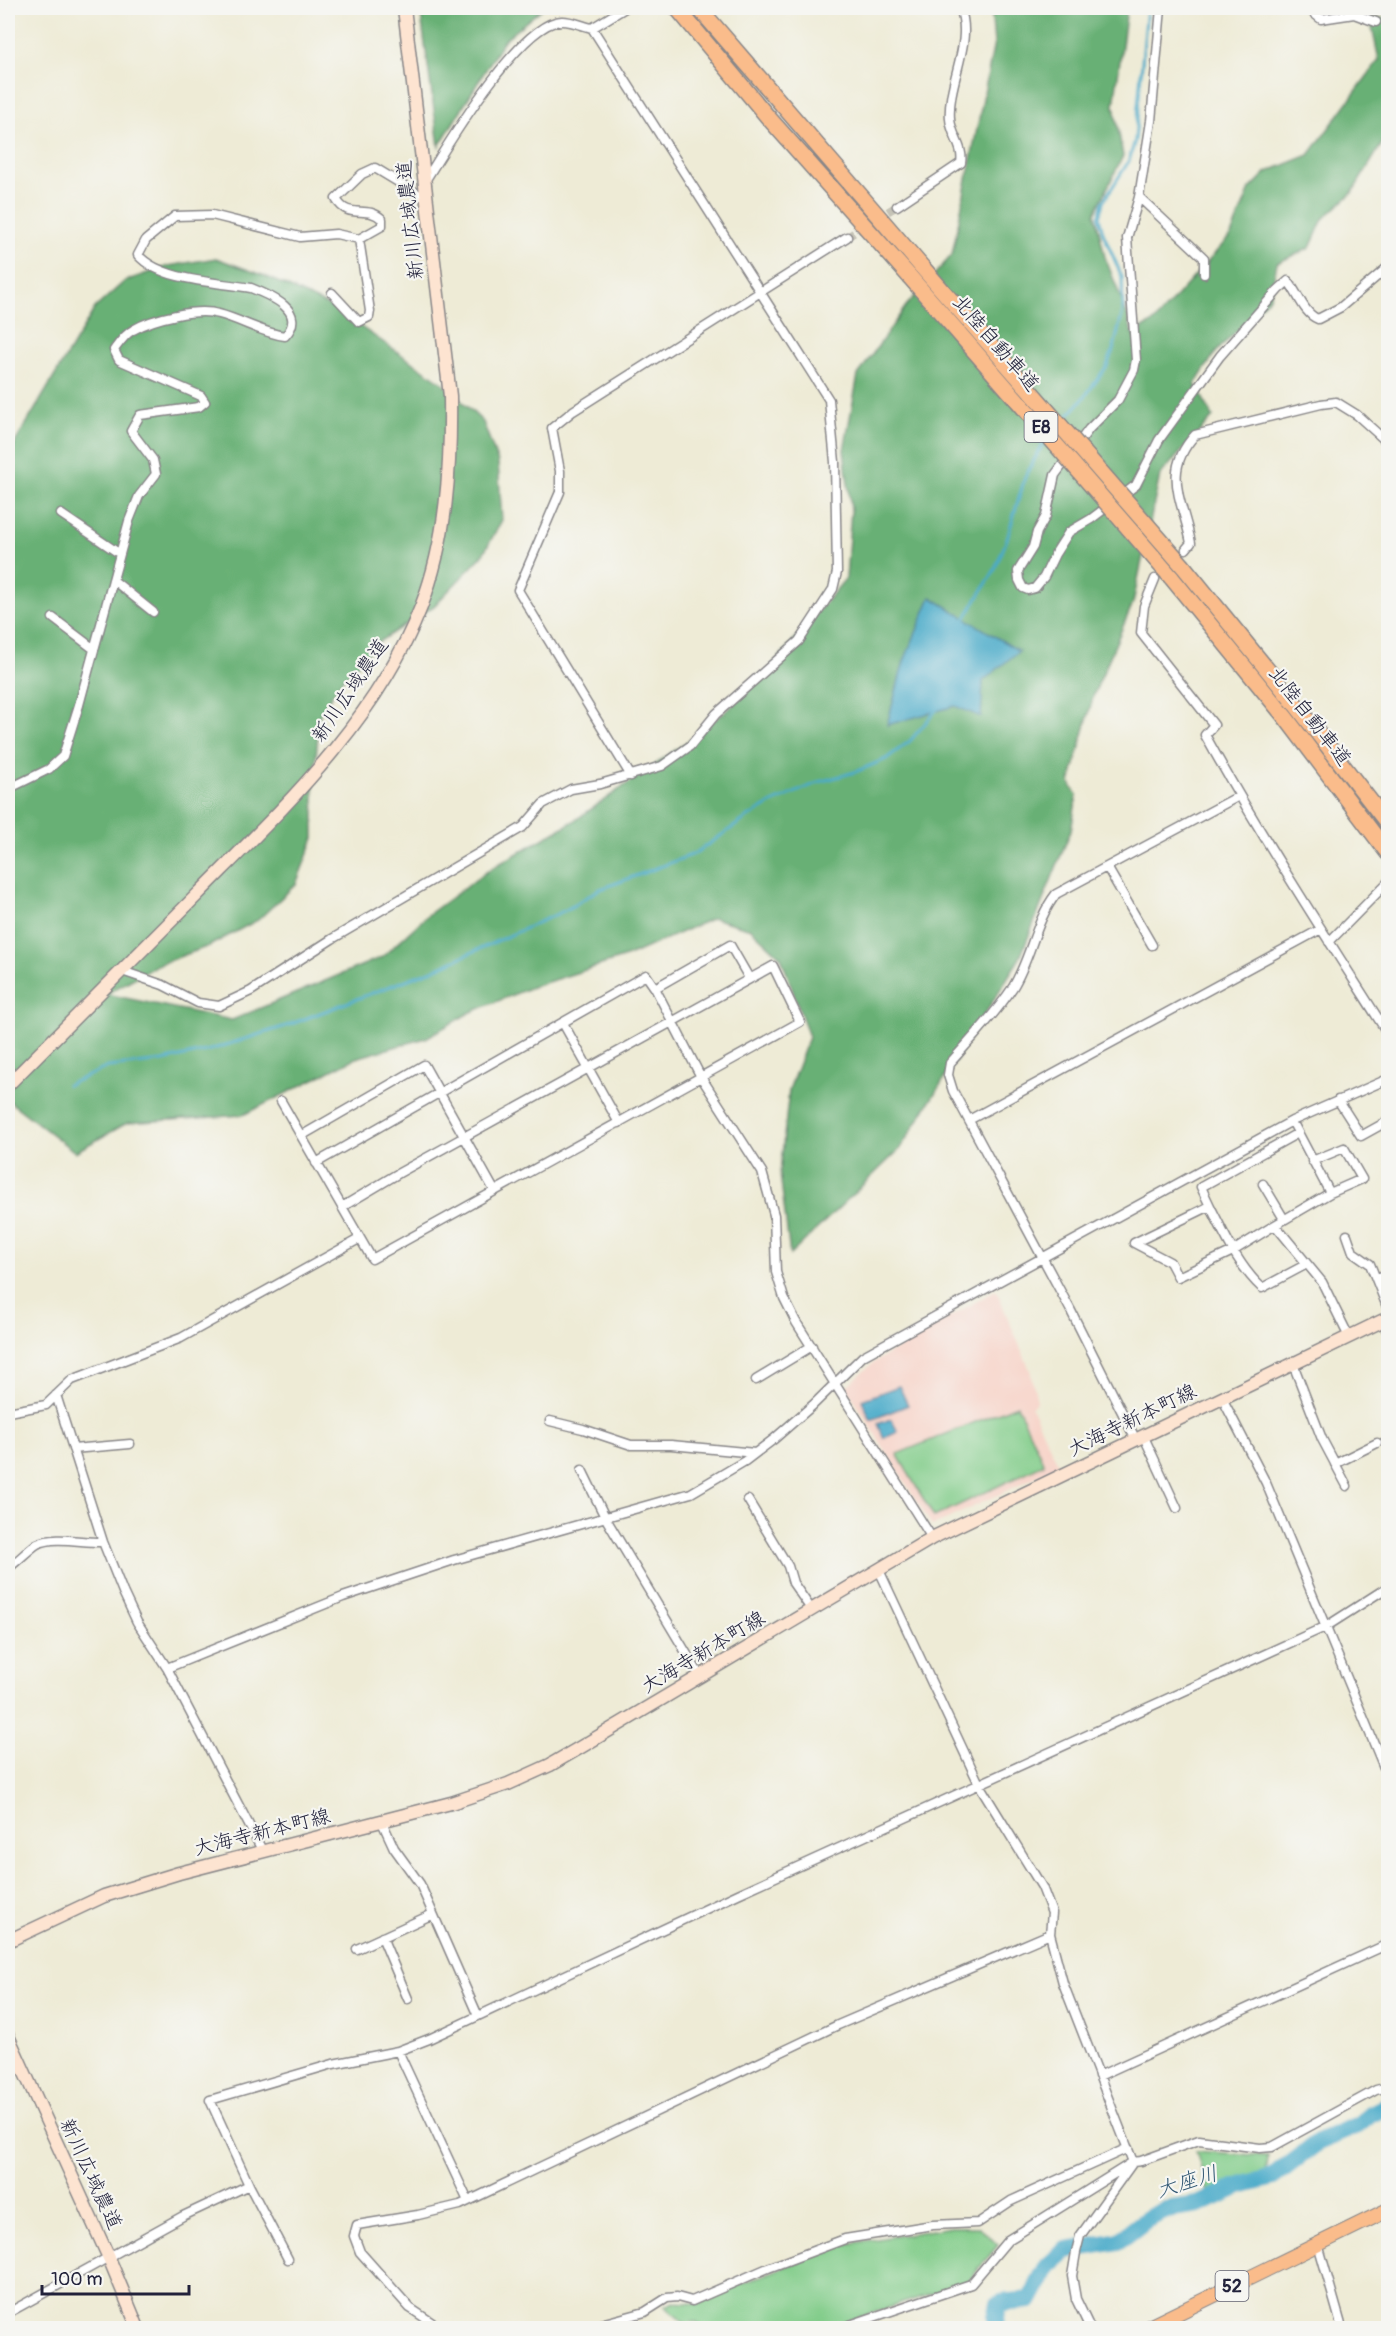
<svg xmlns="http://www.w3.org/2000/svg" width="1396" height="2336" font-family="Pangolin,'Klee One',sans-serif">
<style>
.built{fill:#f7d1c6}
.green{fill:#81cc89;stroke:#527762;stroke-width:1.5}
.forest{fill:#68b075;stroke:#456958;stroke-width:1.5}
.water{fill:#4aaac9;stroke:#366682;stroke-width:1.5}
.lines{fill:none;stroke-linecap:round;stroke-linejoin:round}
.stream{stroke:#4aaac9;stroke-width:3}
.river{stroke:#4aaac9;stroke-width:18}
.street-tunnel{stroke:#c5c3b7;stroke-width:8;stroke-dasharray:8 4;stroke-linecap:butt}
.street-casing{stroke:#888688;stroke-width:11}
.secondary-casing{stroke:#888688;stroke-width:15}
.primary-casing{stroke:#888688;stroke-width:16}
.highway-casing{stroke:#888688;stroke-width:18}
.street{stroke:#fff;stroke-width:8}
.secondary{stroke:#fde4d1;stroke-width:12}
.primary{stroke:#fabc8b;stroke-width:14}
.highway{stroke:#fabc8b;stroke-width:15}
.highway-bridge-casing{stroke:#888688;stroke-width:18;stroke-linecap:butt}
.highway-bridge{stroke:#fabc8b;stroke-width:15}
.labels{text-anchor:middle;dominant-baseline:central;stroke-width:4.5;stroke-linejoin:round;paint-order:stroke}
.shield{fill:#f6f6f2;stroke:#626272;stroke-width:1.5}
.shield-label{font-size:18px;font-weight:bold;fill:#22223b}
.street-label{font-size:20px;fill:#22223b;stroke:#f6f6f2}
.water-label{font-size:21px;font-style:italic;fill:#325874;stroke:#f6f6f2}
</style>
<rect width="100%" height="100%" fill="#f6f6f2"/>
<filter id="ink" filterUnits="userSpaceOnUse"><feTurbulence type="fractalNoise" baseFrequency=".0167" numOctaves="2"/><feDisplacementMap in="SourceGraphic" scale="12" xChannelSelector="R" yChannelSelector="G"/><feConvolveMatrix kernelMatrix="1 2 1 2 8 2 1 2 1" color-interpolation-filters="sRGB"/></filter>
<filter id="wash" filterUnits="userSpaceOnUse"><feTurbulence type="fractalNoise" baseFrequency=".008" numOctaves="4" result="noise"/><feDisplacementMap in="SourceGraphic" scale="24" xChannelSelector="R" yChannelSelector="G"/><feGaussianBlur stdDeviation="1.35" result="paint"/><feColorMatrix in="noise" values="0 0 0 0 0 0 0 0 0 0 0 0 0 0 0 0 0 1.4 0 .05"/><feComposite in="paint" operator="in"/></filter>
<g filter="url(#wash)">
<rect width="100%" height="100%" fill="#eeebd6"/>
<path class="built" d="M 996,1290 L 1030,1370 L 1037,1401 L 1031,1407 L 1059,1466 L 932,1526 L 846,1387 L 873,1363 Z"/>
<path class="green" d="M 1017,1405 L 1044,1464 L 934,1517 L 897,1454 Z
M 1196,2151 L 1268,2156 L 1267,2170 L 1208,2192 Z
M 951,2227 L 979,2227 L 998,2245 L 968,2282 L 826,2328 L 703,2328 L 697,2322 L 684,2323 L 665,2306 L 674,2302 L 700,2304 L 726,2290 L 840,2245 Z"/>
<path class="forest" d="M 420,8 L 543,8 L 504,40 L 439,146 Z
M 991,8 L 1127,8 L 1114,106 L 1123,156 L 1095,213 L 1105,257 L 1129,319 L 1132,334 L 1154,322 L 1231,235 L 1250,189 L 1267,172 L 1309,155 L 1379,60 L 1370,18 L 1388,18 L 1388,134 L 1352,193 L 1323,219 L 1310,248 L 1277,263 L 1270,297 L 1216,352 L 1195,384 L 1213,417 L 1160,475 L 1133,603 L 1094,694 L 1070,783 L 1077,796 L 1071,830 L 1020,958 L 900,1149 L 790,1255 L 780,1173 L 789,1090 L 809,1037 L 781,957 L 751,929 L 713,918 L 626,957 L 532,987 L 469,1013 L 426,1038 L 356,1058 L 243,1115 L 127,1123 L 75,1152 L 10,1102 L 8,1106 L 8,461 L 16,441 L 95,308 L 125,281 L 168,266 L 216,258 L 265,276 L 333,308 L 443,383 L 483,422 L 498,462 L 502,520 L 482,556 L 434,606 L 380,641 L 342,680 L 320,713 L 314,779 L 314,838 L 296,884 L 258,920 L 209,946 L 157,965 L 106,994 L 232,1020 L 382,957 L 429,914 L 492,868 L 574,821 L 688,741 L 731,707 L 771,667 L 846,578 L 851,510 L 844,450 L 858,375 L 906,306 L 952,255 L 994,43 Z"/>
<path class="water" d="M 931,597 L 1019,651 L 983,681 L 981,717 L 955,706 L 887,725 L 904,661 Z
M 899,1386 L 908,1405 L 871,1420 L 862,1400 Z
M 891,1419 L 898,1432 L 884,1438 L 878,1424 Z"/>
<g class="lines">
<path class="stream" d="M 1062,422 L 1083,399 L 1107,366 L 1114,347 L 1123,311 L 1122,277 L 1103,233 L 1099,217 L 1103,202 L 1129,161 L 1135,140 L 1147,8
M 965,619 L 994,571 L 1006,542 L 1025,477 L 1045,440
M 67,1085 L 108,1067 L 163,1061 L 210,1050 L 286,1026 L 435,969 L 566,910 L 598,890 L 694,854 L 748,817 L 772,803 L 819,782 L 855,772 L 886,759 L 910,741 L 938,708"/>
<path class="river" d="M 996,2328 L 995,2317 L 998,2305 L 1002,2303 L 1030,2300 L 1048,2266 L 1066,2250 L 1119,2241 L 1147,2219 L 1166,2210 L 1198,2205 L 1237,2187 L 1273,2177 L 1318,2142 L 1358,2125 L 1371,2114 L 1388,2106"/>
</g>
</g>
<g filter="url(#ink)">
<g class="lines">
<path class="street-tunnel" d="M 847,237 L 897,206"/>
<g class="street-casing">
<path id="street" d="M 1161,8 L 1151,121 L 1139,197 L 1127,238 L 1136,360 L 1134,370 L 1118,400 L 1089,429 L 1055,475 L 1046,516 L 1037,532 L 1033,547 L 1018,571 L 1019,580 L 1023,588 L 1028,590 L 1035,588 L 1044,577 L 1055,554 L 1069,532 L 1091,519 L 1136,485 L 1159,440 L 1220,356 L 1278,290 L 1288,281 C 1298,293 1304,314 1318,319 L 1341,307 L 1388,267
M 1307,8 L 1321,19 L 1354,14 L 1376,22
M 592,28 L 625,8
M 1139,197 L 1204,258 L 1204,274
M 897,206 L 961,163 C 964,147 951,135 950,119 C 947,82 974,43 960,8
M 332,293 L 359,322 L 369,317 L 370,311 L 359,239
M 61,514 L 120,554
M 1186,549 L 1191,543 C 1183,501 1161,472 1195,435 L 1321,404 L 1336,402 L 1357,415 L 1388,443
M 1155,579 L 1144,606 L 1141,633 L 1214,725 L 1205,735 C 1262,838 1325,935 1388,1034
M 113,580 L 153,612
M 53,618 L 94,649
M 631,776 L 518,590 L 560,492 L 560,471 L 552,428 L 573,411 L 847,237
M 8,789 L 49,769 L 63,756 L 79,705 L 129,521 L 139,496 L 156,474 L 153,460 L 131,431 L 140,415 L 199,407 L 205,402 L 201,396 L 119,360 L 114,350 C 119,343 125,334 133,330 C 153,318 197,308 219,314 C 242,320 262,333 285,336 C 308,311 271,296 251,288 C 217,282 161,281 138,255 L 146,240 L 175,216 L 212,215 L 300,237 L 336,234 L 359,239 L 382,226 L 382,219 C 366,204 349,221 336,199 L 362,174 L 375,168 L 428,200
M 1107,867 L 1152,945
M 1329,942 L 1388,882
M 122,971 L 163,985 L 198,1003 L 219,1006 L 251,991 L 332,939 L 523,827 L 543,804 L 571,789 L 600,784 L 662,766 L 690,746 L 716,714 L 799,641 L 833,589 L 837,572 L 835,462 L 829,400 L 592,28 C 583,26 570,20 561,21 C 520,23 447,146 425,181
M 655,988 L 730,945 L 749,978
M 563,1023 L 619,1123
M 1338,1100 L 1361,1136 L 1388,1121
M 281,1101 L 372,1259 L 800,1022 L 773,966 L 399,1173 L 342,1207
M 969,1120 L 1321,929
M 1292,1121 L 1330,1193 L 1275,1225 L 1322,1282 L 1349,1337
M 301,1136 L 424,1065 L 494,1190
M 1312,1161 L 1344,1148 L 1362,1179 L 1330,1193
M 316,1163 L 646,975 L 655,988 L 701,1077 L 762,1172 L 774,1215 L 776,1272 L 784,1298 L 796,1322 L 932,1538
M 1263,1184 L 1284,1219
M 1210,1206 C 1225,1235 1238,1266 1262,1288 L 1307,1264
M 1275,1225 L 1233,1251 L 1178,1277 L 1170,1262 L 1134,1243 L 1210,1206 L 1201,1187 L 1298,1133
M 1347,1235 L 1353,1252 L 1370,1264 L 1388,1309
M 1376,1279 L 1388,1273
M 1383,1320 L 1388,1334
M 1293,1364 L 1322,1439 L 1347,1486
M 756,1380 L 812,1346
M 56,1395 L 103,1542 L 123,1592 L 137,1622 L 167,1668 L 263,1852
M 1222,1398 L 1266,1483 L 1388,1777
M 8,1412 L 46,1405 L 72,1380 L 181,1338 L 359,1239
M 550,1421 L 583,1429 L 631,1445 L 671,1445 L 755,1453
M 1144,1437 L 1177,1508
M 1136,1440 L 1070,1309 L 953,1091 L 948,1075 L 950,1063 C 971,1039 995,1015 1013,987 C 1031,958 1035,921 1056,894 L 1239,796
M 73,1449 L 130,1444
M 1335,1464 L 1377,1443
M 582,1470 L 605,1517 L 700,1676
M 748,1500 L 788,1566 L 793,1583 L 811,1609
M 8,1568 C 18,1561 29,1549 37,1544 C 56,1535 83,1543 103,1542
M 879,1570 L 980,1786 L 1042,1887 L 1052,1913 L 1050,1934 L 1063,1983 L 1133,2162
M 167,1668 L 343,1597 L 454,1560 L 691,1493 L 745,1461 L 774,1439 L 813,1405 L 863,1356 L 883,1345 L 1292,1121 L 1388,1079
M 382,1822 L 394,1848 L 420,1884 L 478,2016
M 382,1937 L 408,1999
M 357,1949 L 433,1914
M 398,2051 L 468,2201
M 1099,2076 L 1388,1944
M 249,2185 L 288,2259
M 1318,2244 L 1342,2328
M 8,2313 L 183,2216 L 249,2185 L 210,2100 L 333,2064 L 398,2051 L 429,2039 L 738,1894 L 1327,1626 L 1388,1587
M 440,2328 L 410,2308 L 360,2252 L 354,2236 L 357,2225 L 418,2215 L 460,2205 L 838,2025 L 1050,1934
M 586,2328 L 645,2312 L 667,2298 L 677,2297 L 692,2301 L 768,2268 L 845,2239 L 933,2225 L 978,2223 L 1011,2201 L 1128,2148
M 841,2328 L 971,2284 L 1008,2240 L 1133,2162 L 1141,2161 L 1199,2140 L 1260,2148 L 1272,2147 L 1376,2090 L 1388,2087
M 1090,2328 L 1076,2299 L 1072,2276 L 1076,2252 L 1080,2236 L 1131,2165"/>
</g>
<g class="secondary-casing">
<path id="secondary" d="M 8,1085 C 71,1022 134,958 197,895 C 282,809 376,722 421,607 C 447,540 451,466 450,396 L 404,8
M 8,1941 L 104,1896 L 179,1873 L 451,1803 L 508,1784 L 550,1765 L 581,1747 L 932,1538 L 1388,1318
M 8,2036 L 109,2258 L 138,2328"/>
</g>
<g class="primary-casing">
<path id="primary" d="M 1147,2328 L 1388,2210"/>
</g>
<g class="highway-casing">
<path id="highway" d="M 677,8 L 767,116 L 910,277
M 699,8 L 922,267
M 1183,566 L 1296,705 L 1388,824
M 1171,577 L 1286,718 L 1388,853"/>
</g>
<use href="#street" class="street"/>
<use href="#secondary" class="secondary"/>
<use href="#primary" class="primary"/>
<use href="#highway" class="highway"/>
<g class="highway-bridge-casing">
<path id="highway-bridge" d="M 922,267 L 1183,566
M 910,277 L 1171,577"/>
</g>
<use href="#highway-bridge" class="highway-bridge"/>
</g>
</g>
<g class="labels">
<g class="shield">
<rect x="1024.5" y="412" width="33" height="30" rx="4.5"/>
<rect x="1215.5" y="2271" width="33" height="30" rx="4.5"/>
</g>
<g class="shield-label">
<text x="1041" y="427">E8</text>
<text x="1232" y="2286">52</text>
</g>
<g class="street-label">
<text transform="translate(410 220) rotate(-96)">新川広域農道</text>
<text transform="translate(996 343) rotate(49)">北陸自動車道</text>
<text transform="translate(350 690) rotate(-56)">新川広域農道</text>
<text transform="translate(1310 716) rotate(52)">北陸自動車道</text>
<text transform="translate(1132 1420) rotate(-26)">大海寺新本町線</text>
<text transform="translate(703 1652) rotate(-31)">大海寺新本町線</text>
<text transform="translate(262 1832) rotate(-14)">大海寺新本町線</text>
<text transform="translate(91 2174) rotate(65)">新川広域農道</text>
</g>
<g class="water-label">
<text transform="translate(1187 2182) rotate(-17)">大座川</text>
</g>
</g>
<rect width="1396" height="2336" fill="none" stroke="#f6f6f2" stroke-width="30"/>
<path d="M42 2285v9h147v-9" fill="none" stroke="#22223b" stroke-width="3"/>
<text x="51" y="2285" font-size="18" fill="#22223b" stroke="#f6f6f2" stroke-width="4.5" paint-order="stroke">100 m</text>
</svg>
